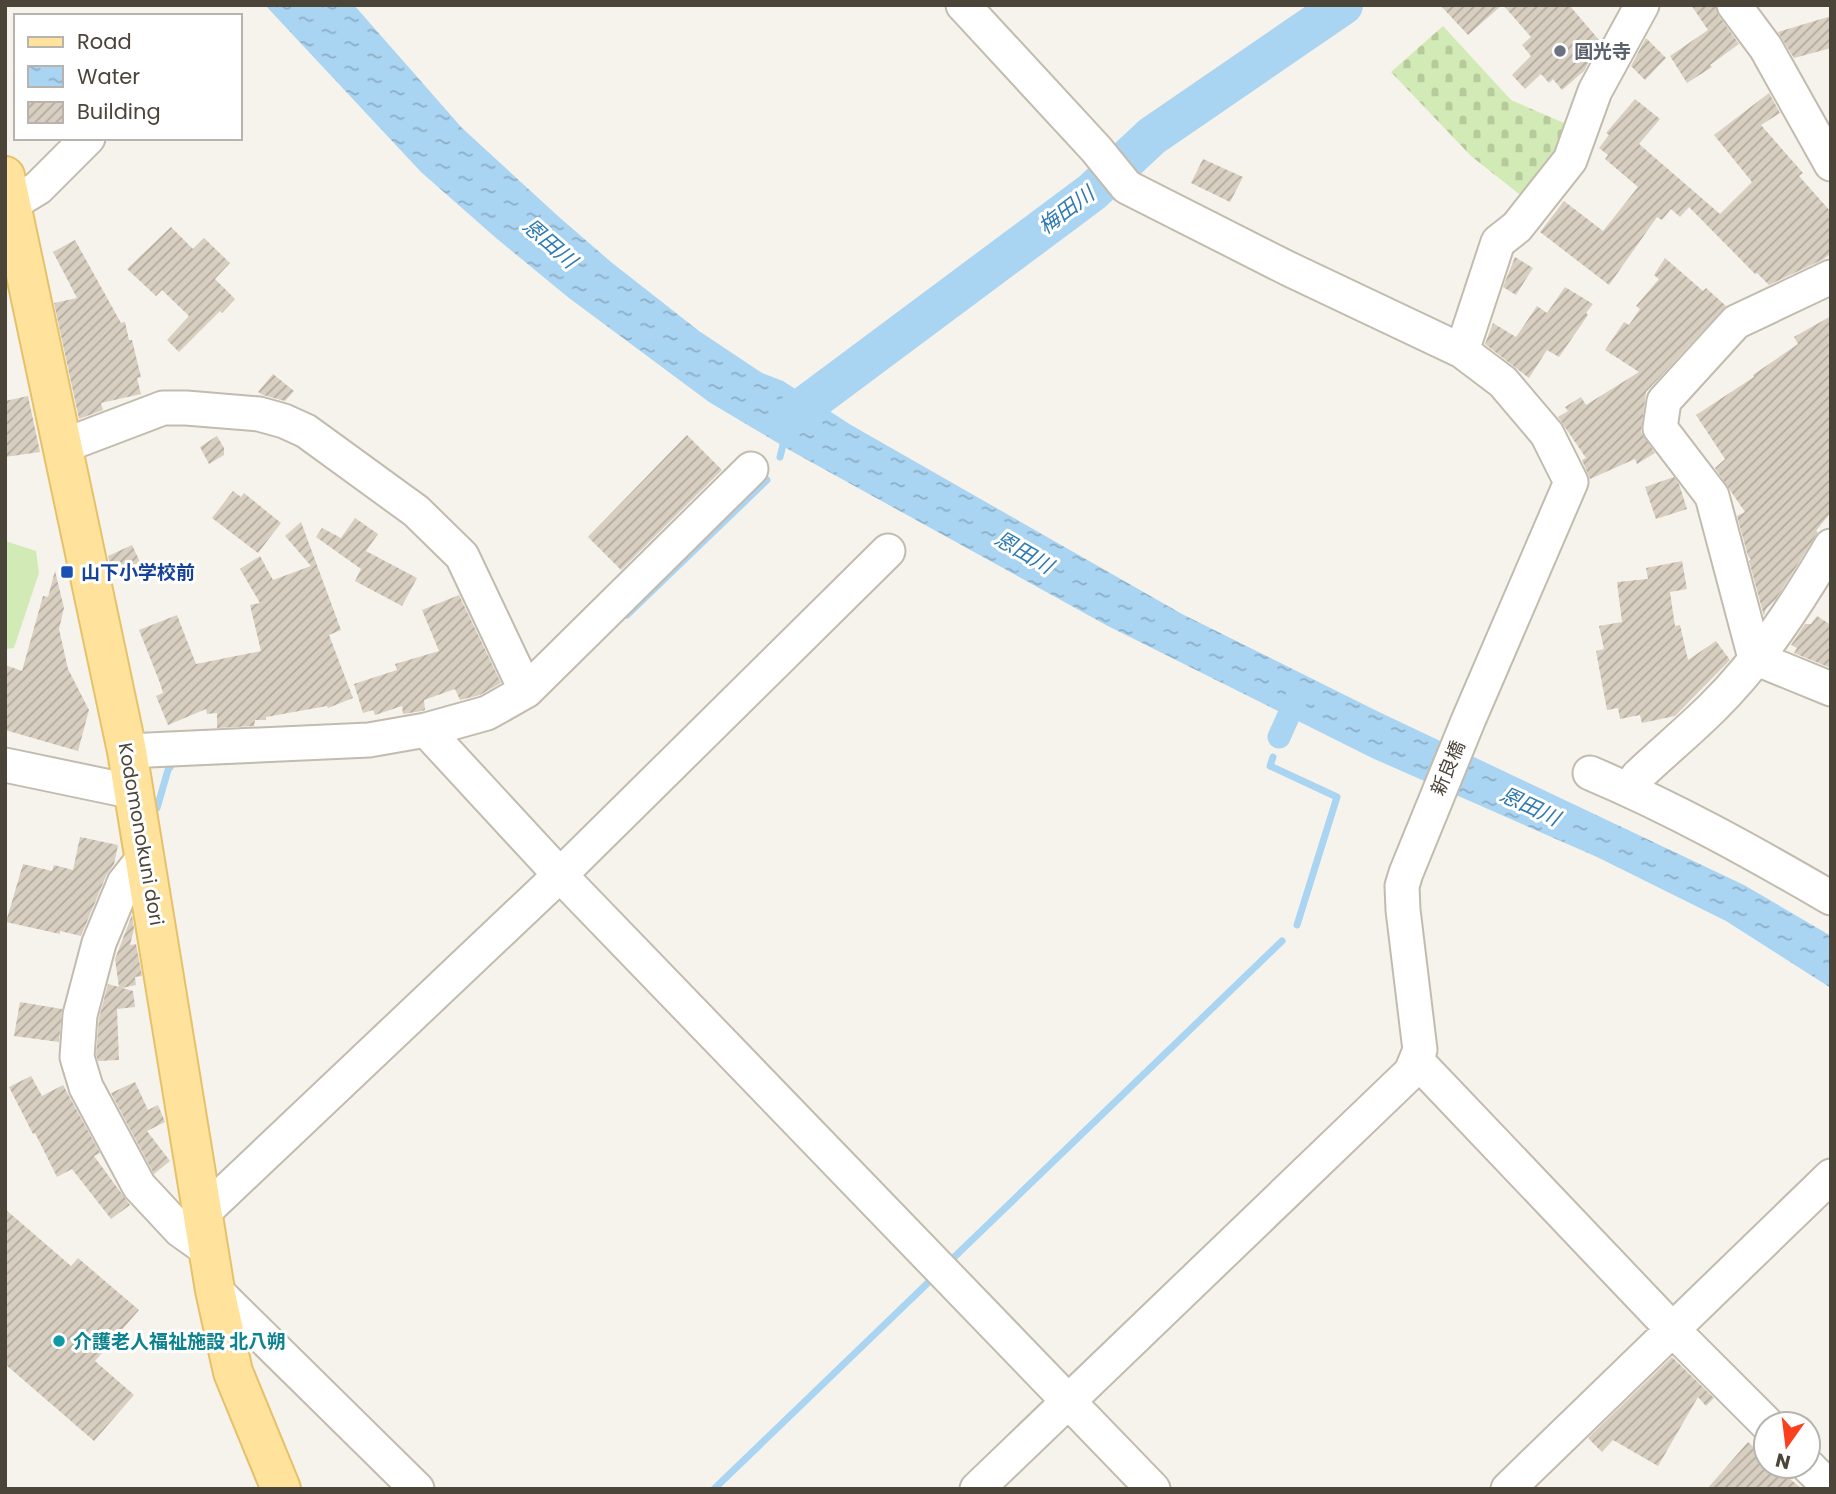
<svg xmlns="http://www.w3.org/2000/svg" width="1836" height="1494" font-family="Poppins,'Noto Sans JP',sans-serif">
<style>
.cemetery{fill:url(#cemetery-stones)}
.pitch{fill:#d2eab5}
.water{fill:url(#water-ripples)}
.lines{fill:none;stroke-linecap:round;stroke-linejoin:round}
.stream{stroke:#a9d4f2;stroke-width:7}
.canal{stroke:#a9d4f2;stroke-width:23}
.river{stroke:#a9d4f2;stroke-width:40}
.building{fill:url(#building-hatch)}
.minor-casing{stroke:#c2bbae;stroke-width:37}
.major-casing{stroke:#e6c16a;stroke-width:42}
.minor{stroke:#fff;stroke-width:33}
.major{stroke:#ffe39c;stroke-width:38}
.worship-dot{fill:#6b7280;stroke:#fff;stroke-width:2.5}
.transit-dot{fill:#1a4fb4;stroke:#fff;stroke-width:2.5}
.culture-dot{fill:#0f9aa8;stroke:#fff;stroke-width:2.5}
.labels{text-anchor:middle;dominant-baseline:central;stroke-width:6;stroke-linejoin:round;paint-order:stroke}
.worship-label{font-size:19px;font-weight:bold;fill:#5b616d;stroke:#fff;text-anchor:start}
.transit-label{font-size:19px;font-weight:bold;fill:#164399;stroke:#fff;text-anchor:start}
.street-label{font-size:19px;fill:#4b4439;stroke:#fff}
.culture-label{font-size:19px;font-weight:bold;fill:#0d838f;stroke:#fff;text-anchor:start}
.water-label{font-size:21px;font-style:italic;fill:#2e7ab2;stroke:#fff}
</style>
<defs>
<pattern id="cemetery-stones" width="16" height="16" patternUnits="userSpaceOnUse" patternTransform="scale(1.75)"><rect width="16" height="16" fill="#d2eab5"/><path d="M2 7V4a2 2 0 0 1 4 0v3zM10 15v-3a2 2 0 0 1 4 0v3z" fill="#b6ca9c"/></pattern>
<pattern id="water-ripples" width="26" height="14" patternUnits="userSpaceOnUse" patternTransform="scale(1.75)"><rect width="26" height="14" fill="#a9d4f2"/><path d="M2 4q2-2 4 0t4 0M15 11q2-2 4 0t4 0" fill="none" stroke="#8caec5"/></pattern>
<pattern id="building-hatch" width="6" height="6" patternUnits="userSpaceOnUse" patternTransform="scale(1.75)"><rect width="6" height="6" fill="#d8cfc1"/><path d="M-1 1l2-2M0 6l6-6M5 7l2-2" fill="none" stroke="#b1aa9e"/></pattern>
</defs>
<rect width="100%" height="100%" fill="#f6f3ec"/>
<path class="cemetery" d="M 1443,26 L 1511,100 L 1571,126 L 1529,202 L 1471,156 L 1391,72 Z"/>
<path class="pitch" d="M 5,541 L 36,551 L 39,573 L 14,648 L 6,649 Z"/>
<path class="water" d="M 265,5 L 354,5 L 462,128 L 559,217 L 611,262 L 699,331 L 762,373 L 783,381 L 851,425 L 1182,614 L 1377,711 L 1744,885 L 1831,936 L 1831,988 L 1726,921 L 1597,857 L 1372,758 L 1106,625 L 793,452 L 709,402 L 569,298 L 496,238 L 421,172 Z"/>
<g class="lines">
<path class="stream" d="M 780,457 L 785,437
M 627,615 L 767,480
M 1273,757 L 1270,766 L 1337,797 L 1297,925
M 157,808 L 168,770 L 173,763 L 177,763
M 947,1264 L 1282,941
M 714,1489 L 935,1276"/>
<path class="canal" d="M 1279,737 L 1297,697"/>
<path class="river" d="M 790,417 L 1092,192 L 1152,136 L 1343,5"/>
</g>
<path class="building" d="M 1440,5 L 1502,5 L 1468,35 Z
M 1503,5 L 1569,5 L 1600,41 L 1584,71 L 1562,90 L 1553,79 L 1549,83 L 1541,74 L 1525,89 L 1512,75 L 1531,56 L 1522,45 L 1531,37 Z
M 1691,5 L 1715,5 L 1719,16 L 1739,44 L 1710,65 L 1712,67 L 1687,83 L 1670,56 L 1708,30 Z
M 1831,16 L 1831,48 L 1794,58 L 1778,32 Z
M 1646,38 L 1666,58 L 1645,80 L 1631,66 Z
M 1769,93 L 1780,113 L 1761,125 L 1803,173 L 1799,176 L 1831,212 L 1831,253 L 1824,259 L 1769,285 L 1757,273 L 1755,274 L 1689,207 L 1680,217 L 1671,209 L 1662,220 L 1657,217 L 1609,285 L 1540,232 L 1564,201 L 1603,231 L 1638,187 L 1605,159 L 1608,155 L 1599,148 L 1609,135 L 1606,133 L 1635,99 L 1660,119 L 1639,144 L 1720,214 L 1752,182 L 1714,135 Z
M 1203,159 L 1243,177 L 1230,202 L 1191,183 Z
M 171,227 L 193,249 L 204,238 L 230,263 L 215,279 L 235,299 L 222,313 L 220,311 L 179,352 L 167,340 L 189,316 L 162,290 L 156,296 L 127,269 Z
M 75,240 L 121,323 L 125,322 L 129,340 L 132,340 L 141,377 L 137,378 L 141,394 L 101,403 L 103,410 L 79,419 L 54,303 L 77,298 L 53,252 Z
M 1515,257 L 1533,268 L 1516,295 L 1503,287 Z
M 1665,258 L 1703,291 L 1706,288 L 1726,306 L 1646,392 L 1641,432 L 1655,453 L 1637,464 L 1635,459 L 1590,479 L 1582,460 L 1586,458 L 1558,417 L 1568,411 L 1565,407 L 1581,397 L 1586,405 L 1639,372 L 1605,350 L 1624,322 L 1629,325 L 1640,309 L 1636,306 L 1659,279 L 1654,275 Z
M 1565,287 L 1593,304 L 1586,313 L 1588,315 L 1559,357 L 1547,350 L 1529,378 L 1485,344 L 1493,323 L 1516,337 L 1537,306 L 1547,313 Z
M 1831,316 L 1831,512 L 1816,531 L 1818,532 L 1776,599 L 1766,609 L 1764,616 L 1749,561 L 1751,560 L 1748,556 L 1737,516 L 1745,512 L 1715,468 L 1725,459 L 1696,415 L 1754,377 L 1753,375 L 1798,344 L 1794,337 Z
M 273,374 L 294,391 L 285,401 L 263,395 L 258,392 Z
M 28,396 L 40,452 L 5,457 L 5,401 Z
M 687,435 L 722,470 L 621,570 L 588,537 Z
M 217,436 L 224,448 L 224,455 L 209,464 L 200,447 Z
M 1674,477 L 1679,484 L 1687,509 L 1656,519 L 1645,487 Z
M 233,491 L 241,497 L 244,493 L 281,523 L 258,553 L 212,518 Z
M 355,518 L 378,534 L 366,551 L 417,578 L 402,606 L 355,581 L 361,569 L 316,537 L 322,528 L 341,538 Z
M 301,522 L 341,630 L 329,635 L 353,698 L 328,708 L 327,706 L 266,717 L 266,720 L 255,720 L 254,726 L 217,728 L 217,713 L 207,714 L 206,709 L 168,725 L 156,696 L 163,693 L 160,683 L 139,630 L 177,615 L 196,664 L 261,651 L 250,605 L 260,603 L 240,569 L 260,556 L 273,580 L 311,566 L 285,536 Z
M 132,545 L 140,562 L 112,575 L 108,556 Z
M 1682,561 L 1687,589 L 1670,592 L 1675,626 L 1680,625 L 1688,660 L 1716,641 L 1730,660 L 1675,716 L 1642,723 L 1640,715 L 1620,719 L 1618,708 L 1607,710 L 1596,651 L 1604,649 L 1599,626 L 1622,622 L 1617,582 L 1648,579 L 1646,568 Z
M 55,571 L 64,608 L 59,629 L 68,669 L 89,710 L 78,751 L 5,730 L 5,665 L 22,671 L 43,596 L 48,597 Z
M 459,595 L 501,683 L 480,695 L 460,700 L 455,689 L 424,700 L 425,710 L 422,711 L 403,714 L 402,706 L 375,715 L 373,710 L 363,713 L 354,684 L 397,670 L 395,664 L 439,651 L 422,610 Z
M 1817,616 L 1831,625 L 1831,668 L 1794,653 L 1797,648 L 1791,645 L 1805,624 L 1811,624 Z
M 80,837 L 118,845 L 114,864 L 106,876 L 81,936 L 60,931 L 60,934 L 6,922 L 23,864 L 52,871 L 54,865 L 73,870 Z
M 132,915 L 134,929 L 130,945 L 136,944 L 142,976 L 135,977 L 136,985 L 122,988 L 133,991 L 135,1007 L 117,1009 L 119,1060 L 98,1061 L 96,1055 L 99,1018 L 108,984 L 119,987 L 115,959 Z
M 20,1002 L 62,1009 L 59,1042 L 14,1036 Z
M 31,1076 L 42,1096 L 63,1085 L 100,1153 L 94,1156 L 130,1205 L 111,1219 L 72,1169 L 57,1177 L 35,1133 L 33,1134 L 9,1087 Z
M 135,1082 L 148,1110 L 158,1105 L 165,1122 L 147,1131 L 170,1161 L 154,1174 L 111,1093 Z
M 5,1209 L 71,1266 L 78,1258 L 139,1310 L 95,1361 L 134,1395 L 94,1441 L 5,1364 Z
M 1672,1357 L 1714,1398 L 1706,1406 L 1698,1397 L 1658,1466 L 1613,1440 L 1602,1452 L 1588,1438 Z
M 1748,1442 L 1766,1458 L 1766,1466 L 1775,1466 L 1802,1489 L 1707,1489 Z"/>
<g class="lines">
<g class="minor-casing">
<path id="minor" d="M 963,5 L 1096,149 L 1127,187 L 1289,269 L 1462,351 L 1503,382 L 1547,434 L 1571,482 L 1468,721 L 1406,873 L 1402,886 L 1403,910 L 1420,1050 L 1411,1072 L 977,1489
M 1734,5 L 1766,48 L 1831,164
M 10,205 L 38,188 L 88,138
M 1831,277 L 1736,322 L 1664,401 L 1660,428 L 1712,496 L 1755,658 L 1831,689
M 1462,351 L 1498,242 L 1517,227 L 1570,160 L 1595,91 L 1642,5
M 63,446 L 163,408 L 186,408 L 259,414 L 284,421 L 306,431 L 416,511 L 462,556 L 526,691
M 426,730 L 560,875 L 1153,1489
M 127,751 L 369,740 L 426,730 L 487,713 L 526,691 L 751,469
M 5,765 L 134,792
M 1590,773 C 1673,808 1752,852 1831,898
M 1628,789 L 1638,776 C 1662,753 1689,731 1713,707 C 1760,661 1798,602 1831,546
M 146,855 L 124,883 L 99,943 L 80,1015 L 77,1057 L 86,1087 L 139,1186 L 180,1230 L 208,1250
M 1417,1061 L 1673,1330 L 1767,1424
M 202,1214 L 560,875 L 888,551
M 215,1290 L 417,1489
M 1808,1466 L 1831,1489
M 1508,1489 L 1831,1176"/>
</g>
<g class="major-casing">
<path id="major" d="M 5,176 L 127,751 L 215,1290 L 233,1372 L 281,1489"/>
</g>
<use href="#minor" class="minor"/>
<use href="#major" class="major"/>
</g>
<circle class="worship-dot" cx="1560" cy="51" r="7"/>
<rect class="transit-dot" x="60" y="565" width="14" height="14" rx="3.5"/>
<circle class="culture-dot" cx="59" cy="1341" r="7"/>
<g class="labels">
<g class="worship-label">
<text x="1574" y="51">圓光寺</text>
</g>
<g class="transit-label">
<text x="81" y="572">山下小学校前</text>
</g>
<g class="street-label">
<text transform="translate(1448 768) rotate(-67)">新良橋</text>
<text transform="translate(141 834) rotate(80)">Kodomonokuni dori</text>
</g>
<g class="culture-label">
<text x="73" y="1341">介護老人福祉施設 北八朔</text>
</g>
<g class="water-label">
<text transform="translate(1066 210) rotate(-37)">梅田川</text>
<text transform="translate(550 243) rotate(41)">恩田川</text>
<text transform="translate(1024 552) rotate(30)">恩田川</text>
<text transform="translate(1530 806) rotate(25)">恩田川</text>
</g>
</g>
<rect width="1836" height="1494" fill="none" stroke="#4b4439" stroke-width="14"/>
<rect x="14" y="14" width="228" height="126" fill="#ffffff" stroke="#b7b4b0" stroke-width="2"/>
<rect x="28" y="37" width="35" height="10" fill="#ffe39c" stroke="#b7b4b0" stroke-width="2"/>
<text x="77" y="49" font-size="21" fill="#4b4439">Road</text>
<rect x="28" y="66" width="35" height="21" fill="url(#water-ripples)" stroke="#b7b4b0" stroke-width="2"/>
<text x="77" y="84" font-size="21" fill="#4b4439">Water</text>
<rect x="28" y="102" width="35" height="21" fill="url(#building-hatch)" stroke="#b7b4b0" stroke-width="2"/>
<text x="77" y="119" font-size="21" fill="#4b4439">Building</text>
<g transform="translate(1787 1445) rotate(194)"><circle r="33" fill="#ffffff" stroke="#b7b4b0" stroke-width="2"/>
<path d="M0-5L12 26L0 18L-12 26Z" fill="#fc3f1d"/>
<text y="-10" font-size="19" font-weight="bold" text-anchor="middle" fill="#4b4439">N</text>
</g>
</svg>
